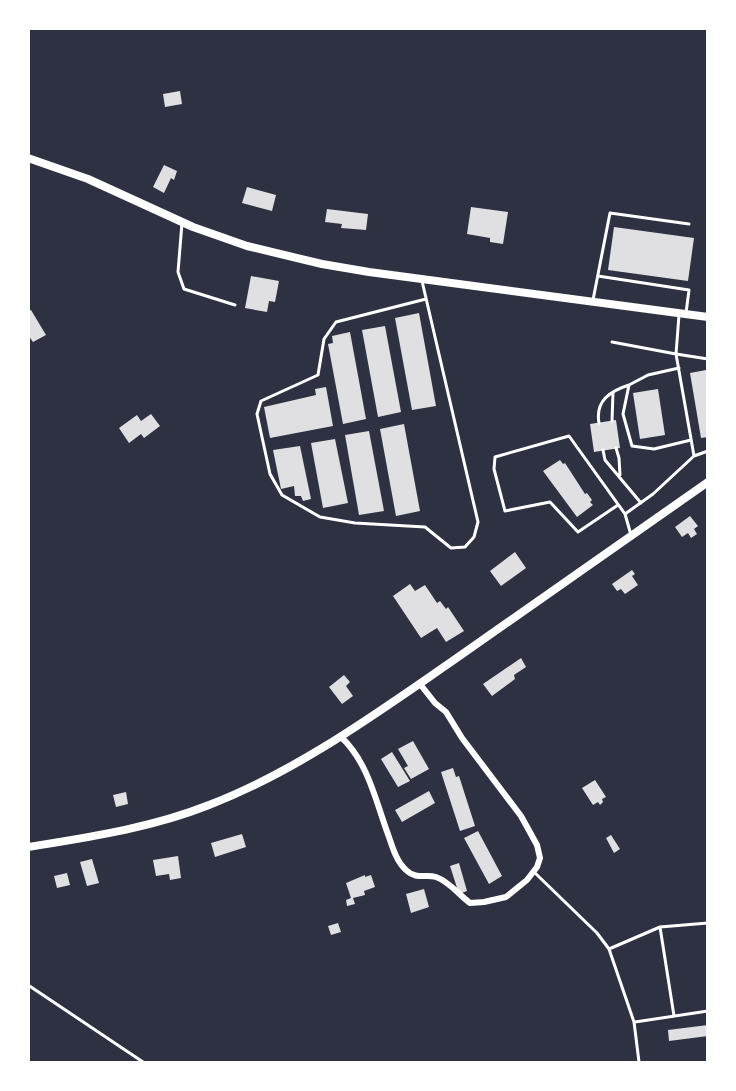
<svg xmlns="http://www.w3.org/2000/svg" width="736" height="1091" font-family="Barlow,sans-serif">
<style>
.building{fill:#e0e0e3}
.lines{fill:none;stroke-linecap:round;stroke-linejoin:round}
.service{stroke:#fff;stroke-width:3}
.minor{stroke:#fff;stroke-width:6}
.secondary{stroke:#fff;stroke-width:8}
</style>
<rect width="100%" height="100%" fill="#2d3142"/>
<path class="building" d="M 180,91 L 182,104 L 165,107 L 163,94 Z
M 164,165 L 177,171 L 174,180 L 171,178 L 164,193 L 153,187 Z
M 247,187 L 276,195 L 272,211 L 242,203 Z
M 471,207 L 508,212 L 503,244 L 490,242 L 490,238 L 467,234 Z
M 327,209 L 368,214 L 366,230 L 341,228 L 342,224 L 325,222 Z
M 614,227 L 694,238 L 688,281 L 608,270 Z
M 251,276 L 279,281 L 275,302 L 269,301 L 267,312 L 245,308 Z
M 31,310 L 46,335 L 33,342 L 28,335 L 28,311 Z
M 419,313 L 436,406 L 412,410 L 395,318 Z
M 385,326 L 401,412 L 378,417 L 362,330 Z
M 350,332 L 366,419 L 343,424 L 328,344 L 333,343 L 332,336 Z
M 706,370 L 708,437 L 701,438 L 690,373 Z
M 326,387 L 333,426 L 270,438 L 264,407 L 316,395 L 315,389 Z
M 658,389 L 665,435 L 640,439 L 633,393 Z
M 151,414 L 160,426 L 144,438 L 141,434 L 129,443 L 119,428 L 137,415 L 141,421 Z
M 616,420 L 620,448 L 594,452 L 590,424 Z
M 404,424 L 420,511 L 396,516 L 380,429 Z
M 369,431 L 384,511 L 359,515 L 345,435 Z
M 335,439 L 348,503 L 323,508 L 311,443 Z
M 300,446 L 311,499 L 303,501 L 301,496 L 295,496 L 294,486 L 281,489 L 273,450 Z
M 560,460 L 563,464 L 565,463 L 585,494 L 587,493 L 592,500 L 590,502 L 593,505 L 577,517 L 543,471 Z
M 690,516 L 698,526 L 694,529 L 697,534 L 691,538 L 688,533 L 682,537 L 675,527 Z
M 515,552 L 526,568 L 501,586 L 490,571 Z
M 632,570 L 635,574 L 632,576 L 638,585 L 625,594 L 621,589 L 617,591 L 612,584 Z
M 410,584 L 415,591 L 425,585 L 437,603 L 440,601 L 446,609 L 448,607 L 464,631 L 446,642 L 437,628 L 421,638 L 393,596 Z
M 521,658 L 526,667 L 514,675 L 515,679 L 492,696 L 483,684 Z
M 344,675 L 350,682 L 346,686 L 353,696 L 342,704 L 329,687 Z
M 413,741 L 429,769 L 411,779 L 404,768 L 408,766 L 398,749 Z
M 392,752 L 410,781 L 398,787 L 381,759 Z
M 453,768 L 456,777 L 459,776 L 475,826 L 460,831 L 441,772 Z
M 595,780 L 606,797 L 602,799 L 603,802 L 600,805 L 598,802 L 593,805 L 582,788 Z
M 429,791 L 435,803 L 402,822 L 395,810 Z
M 126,792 L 128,804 L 116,807 L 113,795 Z
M 478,831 L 502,876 L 489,884 L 464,838 Z
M 242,834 L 246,847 L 215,857 L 211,843 Z
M 611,835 L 620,849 L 614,853 L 606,838 Z
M 178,856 L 181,878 L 170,880 L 169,874 L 156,876 L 153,860 Z
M 92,859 L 99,883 L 87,886 L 80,862 Z
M 459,863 L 467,891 L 459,894 L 450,866 Z
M 67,873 L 70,885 L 57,888 L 54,876 Z
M 365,875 L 365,877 L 371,875 L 375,887 L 364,891 L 365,895 L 353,898 L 355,904 L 347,906 L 346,900 L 351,898 L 346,883 Z
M 424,889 L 429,907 L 411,913 L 406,894 Z
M 338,923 L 341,932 L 331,935 L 328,926 Z
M 708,1025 L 708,1036 L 669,1041 L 668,1030 Z"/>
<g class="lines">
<path class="service" d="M 182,223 L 178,272 L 184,289 L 235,305
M 598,276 L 689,290 L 686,313
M 422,281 L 478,522 L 474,537 L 465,547 L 451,548 L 425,527 L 355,523 L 320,517 L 282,495 L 270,474 L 257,414 L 261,401 L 318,375 L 324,339 L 336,322 L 426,299
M 593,300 L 610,213 L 689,224
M 679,315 L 676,354 L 708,359
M 612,342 L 676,354 L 694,456 L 708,451
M 679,368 L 648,375 L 629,385 L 623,414 L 632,446 L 654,449 L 691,440
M 612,421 L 613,392
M 599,423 C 595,401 610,391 629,385
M 616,448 L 619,458 L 620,475
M 603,450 L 605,460 L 641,503
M 618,505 L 578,532 L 550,502 L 505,511 L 494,469 L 495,457 L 569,436 L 625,514
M 631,535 L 625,514 L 653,494 L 694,456
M 534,872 L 597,933 L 609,949 L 634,1022 L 639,1062
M 660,927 L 674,1016
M 609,949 L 660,927 L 708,923
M 28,985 L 143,1062
M 635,1022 L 708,1011"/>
<path class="minor" d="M 341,737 C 369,763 376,803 389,837 C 393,849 397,862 406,870 C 416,880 426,874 436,877 C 450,882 459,895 470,903 L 484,902 L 506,897 L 527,880 L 537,867 L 540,858 L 537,845 L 521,816 L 462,738 L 446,712 L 435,703 L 420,684"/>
<path class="secondary" d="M 28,158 L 88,179 L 193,227 L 247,246 L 322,264 L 369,272 L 708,317
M 28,847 C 90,837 151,828 209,805 C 297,771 374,715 451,662 C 537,602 622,542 708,482"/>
</g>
<rect width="736" height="1091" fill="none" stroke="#ffffff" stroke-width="60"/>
</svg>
